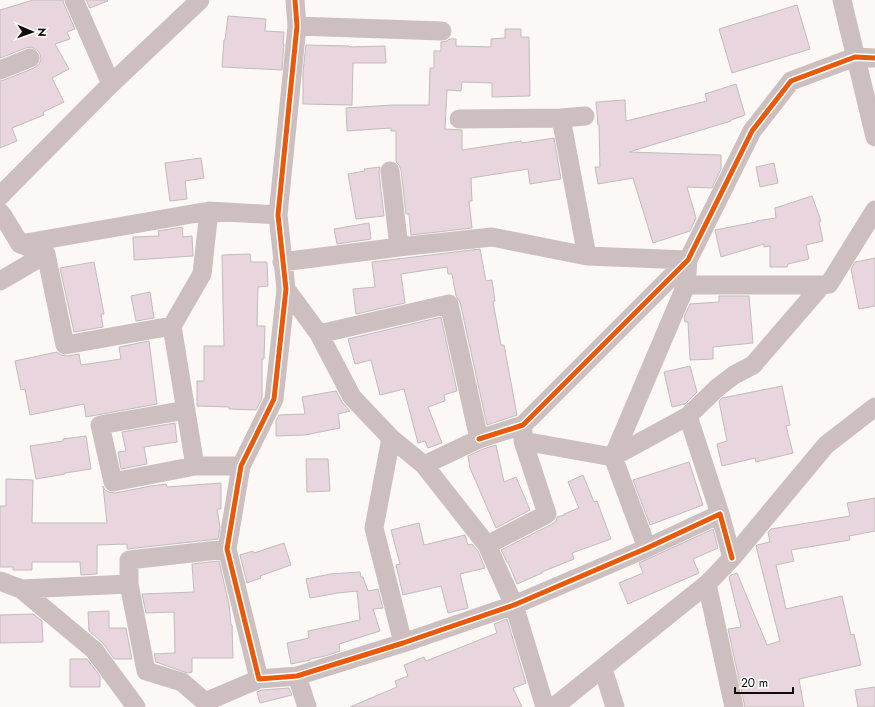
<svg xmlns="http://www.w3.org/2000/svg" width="875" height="707" font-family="Jost,sans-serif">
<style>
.building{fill:#e8d5dd;stroke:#c0bdbd}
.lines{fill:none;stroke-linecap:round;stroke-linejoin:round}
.minor{stroke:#cdbfbf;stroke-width:19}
.cycleway-casing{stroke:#fff;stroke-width:8}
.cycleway{stroke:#e8590c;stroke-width:5}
</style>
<rect width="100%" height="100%" fill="#fbf8f6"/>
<path class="building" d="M 33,0 L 63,0 L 64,4 L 75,29 L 67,32 L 70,39 L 55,44 L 69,69 L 52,78 L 64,102 L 43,112 L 44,115 L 12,128 L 17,141 L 0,148 L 0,81 L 4,80 L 34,68 L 39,64 L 41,59 L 40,54 L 37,50 L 31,47 L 26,48 L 0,58 L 0,10 Z
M 86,0 L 107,0 L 108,1 L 90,8 Z
M 797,5 L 810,49 L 732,73 L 719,29 Z
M 228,16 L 266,19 L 265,31 L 284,32 L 283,44 L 284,44 L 282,70 L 222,67 L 224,40 L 225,40 Z
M 505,29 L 521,29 L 521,37 L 529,37 L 530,96 L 492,97 L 492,83 L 462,82 L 461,91 L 447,90 L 445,129 L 462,130 L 462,150 L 521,141 L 522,143 L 554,138 L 561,179 L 530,184 L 528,169 L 471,178 L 472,201 L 469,201 L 472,228 L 411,235 L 409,214 L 406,214 L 401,170 L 399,165 L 396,162 L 396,131 L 391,131 L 391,128 L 347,131 L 346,108 L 392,105 L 429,105 L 430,68 L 434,68 L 434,51 L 441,51 L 441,42 L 447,41 L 449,39 L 456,39 L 456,46 L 491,47 L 491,39 L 505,38 Z
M 306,45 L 349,46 L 349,47 L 385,46 L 386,63 L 353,63 L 352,105 L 303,104 L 303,72 Z
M 736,84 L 745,115 L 731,120 L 731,121 L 629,152 L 721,155 L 721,169 L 712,188 L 687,187 L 696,218 L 690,231 L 653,243 L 633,178 L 598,184 L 595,167 L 600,167 L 599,125 L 598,125 L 596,102 L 625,100 L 626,121 L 707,101 L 705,94 Z
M 201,158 L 204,178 L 185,181 L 187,199 L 170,201 L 165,163 Z
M 774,163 L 778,183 L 760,187 L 756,167 Z
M 380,167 L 379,172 L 384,216 L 356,219 L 348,174 L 365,171 L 364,169 Z
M 812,196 L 821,221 L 819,222 L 823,241 L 806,245 L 809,259 L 788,264 L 787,267 L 770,267 L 770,246 L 764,247 L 764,244 L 721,257 L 715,230 L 756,222 L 756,221 L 776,218 L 775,208 Z
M 369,223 L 371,239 L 337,244 L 334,229 Z
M 182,227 L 183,237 L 192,236 L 193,256 L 134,260 L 133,237 L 159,236 L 158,231 Z
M 480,249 L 486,281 L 492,280 L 495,301 L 493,302 L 501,345 L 504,345 L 517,415 L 487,425 L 460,302 L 456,296 L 452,274 L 448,274 L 447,267 L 401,274 L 405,303 L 356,314 L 353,289 L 375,287 L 372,262 Z
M 250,254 L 251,262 L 267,262 L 268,286 L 258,287 L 257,326 L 265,326 L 264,359 L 262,359 L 262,399 L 256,410 L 229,409 L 229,407 L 197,406 L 197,381 L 204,381 L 204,346 L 224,346 L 222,255 Z
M 875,258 L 875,306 L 859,309 L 851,269 L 855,262 Z
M 94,262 L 104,314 L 101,314 L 103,327 L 74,332 L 60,268 Z
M 150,292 L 154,318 L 136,321 L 131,296 Z
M 719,296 L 749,296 L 753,343 L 713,347 L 713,359 L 690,360 L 688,322 L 685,322 L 684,317 L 690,304 L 719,302 Z
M 441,317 L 457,391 L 444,395 L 445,401 L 428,407 L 442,443 L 428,448 L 425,441 L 418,443 L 404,389 L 380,395 L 371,360 L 355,364 L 348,339 Z
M 149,341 L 157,404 L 86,417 L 84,404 L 30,415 L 25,389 L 21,390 L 15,361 L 57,352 L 61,355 L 67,356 L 79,354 L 81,365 L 121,359 L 119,347 Z
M 690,366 L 697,392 L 685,404 L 672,407 L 664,372 Z
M 782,386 L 790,425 L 786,426 L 793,453 L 756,462 L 755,458 L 722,466 L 717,444 L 727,441 L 719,401 L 722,398 Z
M 336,391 L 342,402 L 350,411 L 338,414 L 340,428 L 305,435 L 276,436 L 276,421 L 279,415 L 305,414 L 302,397 Z
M 175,423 L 177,442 L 144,447 L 147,464 L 121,469 L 118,452 L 126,451 L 122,432 Z
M 86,436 L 91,469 L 65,473 L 65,474 L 36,479 L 30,446 L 63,441 L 63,439 Z
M 496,445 L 504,482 L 516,477 L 530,510 L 496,528 L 470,468 L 468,456 L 483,449 Z
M 306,459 L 328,459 L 330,491 L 307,492 Z
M 689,462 L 703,505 L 650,525 L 633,480 Z
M 583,475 L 594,502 L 597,501 L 611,539 L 572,553 L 574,559 L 542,572 L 542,573 L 517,584 L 508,562 L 507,562 L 501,550 L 552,524 L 556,521 L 557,517 L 564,515 L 564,514 L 579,508 L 568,482 Z
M 6,479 L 33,480 L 32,523 L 107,523 L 103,486 L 105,490 L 109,492 L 115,493 L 151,486 L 166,484 L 167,487 L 221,483 L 221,509 L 217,509 L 220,527 L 218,539 L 127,549 L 127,544 L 97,545 L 97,574 L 81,575 L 80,562 L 32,562 L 32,570 L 13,570 L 13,567 L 0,567 L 0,506 L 6,506 Z
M 875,498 L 875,531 L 849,536 L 850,540 L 791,550 L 794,561 L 776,565 L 786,609 L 842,596 L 851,635 L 854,634 L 861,665 L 799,679 L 804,707 L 745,707 L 728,629 L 741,627 L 729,577 L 731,575 L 737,573 L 767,645 L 780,641 L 756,546 L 757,545 L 770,542 L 768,532 L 771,529 L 850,516 L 847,503 Z
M 419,523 L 424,545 L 465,535 L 468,545 L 472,544 L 478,551 L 485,568 L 460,574 L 468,608 L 448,613 L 441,586 L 403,595 L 396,565 L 400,564 L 391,530 Z
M 713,529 L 718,548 L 693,559 L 699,573 L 628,604 L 619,583 L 643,573 L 639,563 Z
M 284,543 L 291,565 L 260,576 L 261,578 L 247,583 L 240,555 L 253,551 L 254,553 Z
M 219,561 L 229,604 L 231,625 L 232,625 L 233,658 L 192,658 L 192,672 L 187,673 L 156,662 L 154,654 L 175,653 L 174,612 L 146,613 L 142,594 L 194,592 L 192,564 Z
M 360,572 L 361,577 L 363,577 L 368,591 L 378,589 L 383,608 L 373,609 L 380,631 L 339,644 L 340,651 L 325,656 L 310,659 L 310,660 L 291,664 L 287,643 L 309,638 L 308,631 L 360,620 L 357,591 L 338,593 L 310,598 L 306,579 L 330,574 Z
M 109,611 L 109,628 L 126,628 L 132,659 L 114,659 L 103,643 L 89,631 L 88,612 Z
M 33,614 L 42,621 L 43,642 L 0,643 L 0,615 Z
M 507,619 L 526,683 L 513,688 L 522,707 L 350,707 L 397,687 L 395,681 L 408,676 L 404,665 L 424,657 L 426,661 L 497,633 L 494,624 Z
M 70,659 L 87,659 L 100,676 L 100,687 L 70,687 Z
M 875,687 L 875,707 L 858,707 L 855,690 Z
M 289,688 L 292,695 L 260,703 L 257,692 L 262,690 Z"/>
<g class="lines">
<path class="minor" d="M 74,0 L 111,84
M 295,0 L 297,26 L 278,215 L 286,289 L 274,399 L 241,466 L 227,549 L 259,679 L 297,676 L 403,643 L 514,605 L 647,548 L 720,514 L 732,558
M 842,0 L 875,137
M 297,26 L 442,31
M 0,70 L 30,58
M 561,118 L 587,256
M 459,119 L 561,118 L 585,116
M 390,171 L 399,247
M 0,196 L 111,84 L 200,0
M 209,211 L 202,274 L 172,326 L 195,466 L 241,466
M 0,212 L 3,216 L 20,244 L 46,254 L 65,345 L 172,326
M 20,244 L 209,211 L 278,215
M 282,262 L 399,247 L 492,237 L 587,256 L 688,260
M 0,281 L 46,254
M 686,285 L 822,285 L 829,284 L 875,210
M 286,289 L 319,334 L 352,397 L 391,438 L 424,465 L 487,545 L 514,605 L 545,707
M 319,334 L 449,304 L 479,439 L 424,465
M 186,410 L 100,425 L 113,482 L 195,466
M 391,438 L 374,528 L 403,643
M 479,439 L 523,425 L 688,260 L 752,131 L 791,81 L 855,57 L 875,58
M 523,441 L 613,457 L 688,416
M 720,514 L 688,416 L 717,388 L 734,375 L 753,365 L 822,285
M 487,545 L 547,514 L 523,441 L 523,431
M 647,548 L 613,457 L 686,285 L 688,260
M 227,549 L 129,560 L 129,584 L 146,671 L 182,682 L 205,702 L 259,679
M 0,581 L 21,589 L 94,650 L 136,707
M 707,584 L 734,707
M 21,589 L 129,584
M 603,669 L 615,707
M 297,676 L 307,707
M 554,707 L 707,584 L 732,558 L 826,445 L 875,407"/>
<g class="cycleway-casing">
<path id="cycleway" d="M 295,0 L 297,26 L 278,215 L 286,289 L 274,399 L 241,466 L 227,549 L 259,679 L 297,676 L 403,643 L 514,605 L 647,548 L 720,514 L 732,558
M 479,439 L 523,425 L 688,260 L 752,131 L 791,81 L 855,57 L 875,58"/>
</g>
<use href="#cycleway" class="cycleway"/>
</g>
<g transform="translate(32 32) rotate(92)" stroke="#ffffff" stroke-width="3" paint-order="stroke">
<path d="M0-3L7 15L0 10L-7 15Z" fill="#0f0c0b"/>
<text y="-6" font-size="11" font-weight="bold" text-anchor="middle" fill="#0f0c0b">N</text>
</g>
<path d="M735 687v6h58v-6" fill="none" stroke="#0f0c0b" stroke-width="2"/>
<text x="741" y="687" font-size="12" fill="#0f0c0b" stroke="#ffffff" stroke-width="3" paint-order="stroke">20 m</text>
</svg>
